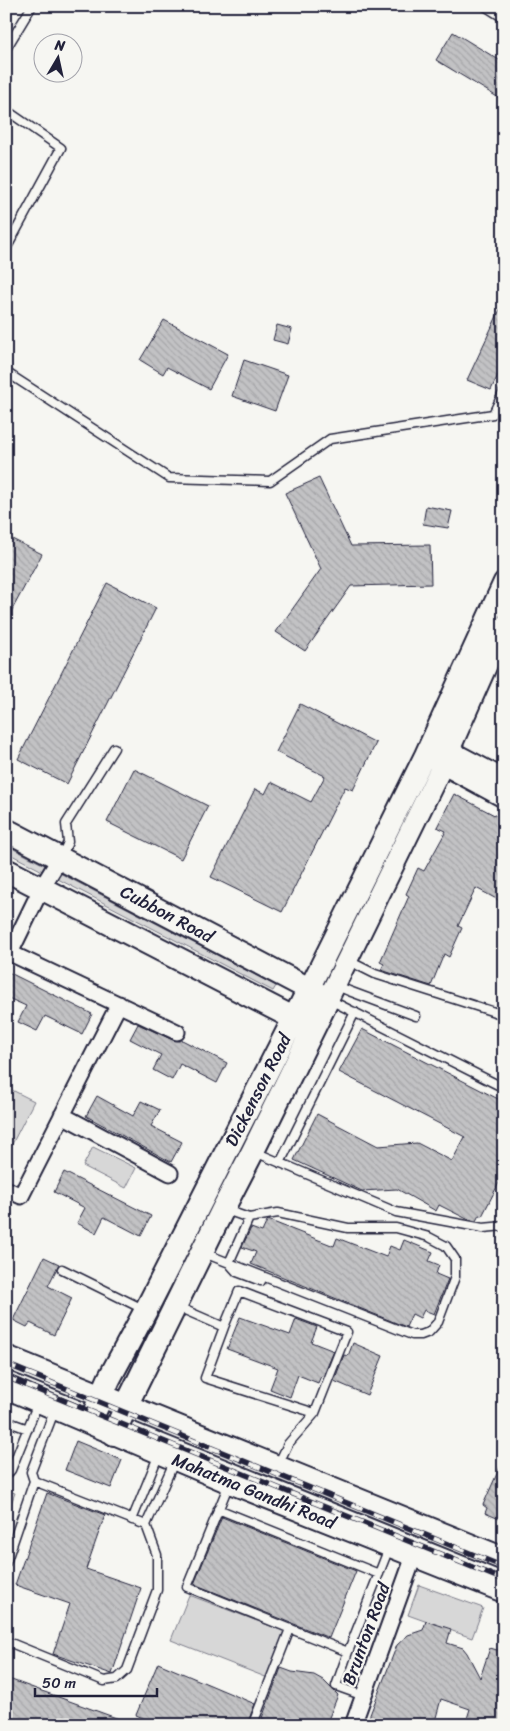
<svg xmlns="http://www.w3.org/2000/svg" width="510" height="1731" font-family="Sriracha,sans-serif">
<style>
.green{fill:#d7d7d7;stroke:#7c7c89}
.building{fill:url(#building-back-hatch);stroke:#22223b}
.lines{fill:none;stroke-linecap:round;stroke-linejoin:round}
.lane-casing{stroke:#22223b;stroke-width:11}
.street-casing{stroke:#22223b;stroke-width:19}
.secondary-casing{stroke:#22223b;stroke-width:24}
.primary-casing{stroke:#22223b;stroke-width:26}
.lane{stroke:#f6f6f2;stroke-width:8}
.street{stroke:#f6f6f2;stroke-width:15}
.secondary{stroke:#f6f6f2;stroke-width:20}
.primary{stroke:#f6f6f2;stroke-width:22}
.rail-casing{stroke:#22223b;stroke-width:5.5}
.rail{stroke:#f6f6f2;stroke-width:4;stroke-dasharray:11;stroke-linecap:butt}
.labels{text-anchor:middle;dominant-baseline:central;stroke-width:4.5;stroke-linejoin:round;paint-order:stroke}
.street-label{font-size:18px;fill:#22223b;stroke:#f6f6f2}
</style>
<defs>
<pattern id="building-back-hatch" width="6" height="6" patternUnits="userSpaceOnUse" patternTransform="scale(1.25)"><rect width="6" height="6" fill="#c2c2c4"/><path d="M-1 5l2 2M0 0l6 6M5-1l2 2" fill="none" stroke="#a6a6a9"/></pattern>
</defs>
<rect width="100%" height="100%" fill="#f6f6f2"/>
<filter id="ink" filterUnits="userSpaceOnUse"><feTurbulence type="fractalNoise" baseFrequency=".02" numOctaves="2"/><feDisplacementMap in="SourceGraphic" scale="10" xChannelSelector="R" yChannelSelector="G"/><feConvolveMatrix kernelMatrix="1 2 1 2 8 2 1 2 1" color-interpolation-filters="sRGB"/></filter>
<g filter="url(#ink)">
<path class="green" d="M 6,845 L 276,986 L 273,991 L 6,852 Z
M 6,1087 L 34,1101 L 6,1156 Z
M 93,1147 L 136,1168 L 126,1188 L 83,1166 Z
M 6,1490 L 15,1493 L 6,1517 Z
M 419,1585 L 483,1608 L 472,1638 L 408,1615 Z
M 189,1595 L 286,1632 L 268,1678 L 171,1640 Z"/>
<path class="building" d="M 453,32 L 504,63 L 504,101 L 436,60 Z
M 504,301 L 504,362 L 491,390 L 467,380 Z
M 164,320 L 228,354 L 209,389 L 167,367 L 163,374 L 140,360 Z
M 277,325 L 292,329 L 288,344 L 273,340 Z
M 244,360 L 288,375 L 275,411 L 232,396 Z
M 319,478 L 351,546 L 430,545 L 431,584 L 351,586 L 305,651 L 276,632 L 321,569 L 285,493 Z
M 426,506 L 452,511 L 448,528 L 423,524 Z
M 6,536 L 42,554 L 6,621 Z
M 107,583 L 156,608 L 67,784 L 18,759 Z
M 300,704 L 376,743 L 353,790 L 345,787 L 282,912 L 211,877 L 255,789 L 265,794 L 271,782 L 311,802 L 325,776 L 276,752 Z
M 134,769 L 208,806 L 181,859 L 107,822 Z
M 454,794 L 504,820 L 504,903 L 476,888 L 458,926 L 462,928 L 449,957 L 444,954 L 431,986 L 381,970 L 384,964 L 380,962 L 409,896 L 406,894 L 418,868 L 424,871 L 446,831 L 437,827 Z
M 6,971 L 92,1014 L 82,1034 L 45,1016 L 37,1031 L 18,1022 L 26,1006 L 6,997 Z
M 138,1024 L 173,1040 L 182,1040 L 227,1063 L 217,1083 L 180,1064 L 172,1080 L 153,1070 L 161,1055 L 130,1039 Z
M 362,1029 L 504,1102 L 504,1173 L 482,1216 L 479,1215 L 476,1221 L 467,1219 L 439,1205 L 436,1211 L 397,1189 L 362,1191 L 294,1160 L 317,1114 L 378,1146 L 417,1143 L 452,1161 L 465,1137 L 339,1072 Z
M 97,1096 L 133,1116 L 141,1101 L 160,1110 L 151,1126 L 182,1142 L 171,1162 L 86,1116 Z
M 64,1172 L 151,1216 L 141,1236 L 104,1217 L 96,1233 L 77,1223 L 85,1208 L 54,1192 Z
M 268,1220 L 334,1246 L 337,1238 L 386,1257 L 390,1246 L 400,1250 L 404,1240 L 433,1252 L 429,1261 L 439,1265 L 436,1274 L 448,1279 L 434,1314 L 424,1310 L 420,1318 L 412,1314 L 406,1327 L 251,1264 L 256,1252 L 242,1247 L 251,1228 L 262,1232 L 267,1221 Z
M 44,1257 L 59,1264 L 48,1286 L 72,1298 L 54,1335 L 30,1323 L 27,1327 L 13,1320 Z
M 240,1317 L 290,1335 L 296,1319 L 317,1327 L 311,1342 L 334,1351 L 323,1377 L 321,1376 L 318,1383 L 298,1375 L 290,1397 L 270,1389 L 278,1368 L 227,1349 Z
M 353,1343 L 383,1356 L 367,1395 L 334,1381 L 344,1355 L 348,1356 Z
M 76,1441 L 122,1460 L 111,1488 L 65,1470 Z
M 504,1458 L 504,1521 L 485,1513 L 487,1508 L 483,1505 Z
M 47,1493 L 105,1515 L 86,1569 L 141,1588 L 112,1674 L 53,1654 L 70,1604 L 15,1585 Z
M 222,1517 L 356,1571 L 329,1638 L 194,1584 Z
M 426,1621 L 451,1629 L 447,1643 L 463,1648 L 467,1653 L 480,1678 L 490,1648 L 504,1652 L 504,1725 L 465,1725 L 470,1709 L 441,1699 L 434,1725 L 366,1725 L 397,1645 L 408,1635 L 423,1630 Z
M 158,1663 L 255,1704 L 249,1719 L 248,1725 L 159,1725 L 136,1715 Z
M 281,1668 L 292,1672 L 314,1675 L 323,1680 L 338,1695 L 326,1725 L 277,1725 L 262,1718 Z
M 6,1678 L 130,1723 L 130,1725 L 6,1725 Z"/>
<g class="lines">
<g class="lane-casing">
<path id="lane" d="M 485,6 L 504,18
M 6,49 L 32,6
M 6,110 L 61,148 L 6,249
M 6,372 L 169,478 L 270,481 L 330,439 L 493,414 L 504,391
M 61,858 L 68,842 L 66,824 L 114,748
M 347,960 L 375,974 L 504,1015
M 335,985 L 349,991 L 416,1016
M 330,1000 L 504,1088
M 255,1152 L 396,1212 L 483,1228 L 504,1226
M 280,1163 L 355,1012
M 249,1218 L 229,1263 L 237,1272 L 261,1281
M 204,1253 L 412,1335 L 421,1335 L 429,1332 L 438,1322 L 455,1277 L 455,1259 L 446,1246 L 429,1237 L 396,1228 L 348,1228 L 278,1213 L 249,1218 L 226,1210
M 62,1269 L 143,1309
M 178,1307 L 224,1327 L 205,1378 L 315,1413
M 224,1327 L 239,1291 L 347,1332 L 315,1413 L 288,1444 L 278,1465
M 6,1421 L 28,1429
M 6,1476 L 11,1470 L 38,1403
M 34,1481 L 146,1525
M 229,1484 L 187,1587 L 348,1652
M 218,1509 L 379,1574
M 132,1520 L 159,1454
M 6,1563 L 34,1481 L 31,1472 L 55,1409
M 6,1641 L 104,1681 L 117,1679 L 127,1670 L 157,1590 L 157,1555 L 146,1525 L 175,1460
M 364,1696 L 336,1686 L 348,1652 L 389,1548
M 263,1725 L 254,1721 L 290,1629"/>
</g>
<g class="street-casing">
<path id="street" d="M 10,953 L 177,1032
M 6,955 L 10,953 L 41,889 L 60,858
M 62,1115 L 170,1173
M 6,1189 L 21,1196 L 119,1004
M 353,1725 L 414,1556"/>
</g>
<g class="secondary-casing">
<path id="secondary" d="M 438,745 L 504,780
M 432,758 L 504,797
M 309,989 L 425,755 L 504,582
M 328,999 L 443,764 L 504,626"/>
</g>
<g class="primary-casing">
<path id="primary" d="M 6,830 L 328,999 L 253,1151 L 223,1209 L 126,1406 L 114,1434
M 6,870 L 307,1025
M 6,1357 L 504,1559
M 6,1387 L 230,1482 L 504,1591
M 95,1411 L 109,1379 L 146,1310 L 309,989"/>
</g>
<use href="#lane" class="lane"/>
<use href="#street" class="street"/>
<use href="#secondary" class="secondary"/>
<use href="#primary" class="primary"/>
<g class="rail-casing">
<path id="rail" d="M 6,1364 L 504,1567
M 6,1377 L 504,1580"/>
</g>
<use href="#rail" class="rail"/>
</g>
</g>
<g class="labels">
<g class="street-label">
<text transform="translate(167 914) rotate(28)">Cubbon Road</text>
<text transform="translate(258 1090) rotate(-63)">Dickenson Road</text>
<text transform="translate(254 1491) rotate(22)">Mahatma Gandhi Road</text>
<text transform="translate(366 1634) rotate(-70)">Brunton Road</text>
</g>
</g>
<rect width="510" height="1731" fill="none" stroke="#f6f6f2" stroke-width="25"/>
<rect x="12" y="12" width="485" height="1706" fill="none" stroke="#22223b" stroke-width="2" filter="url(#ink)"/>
<g transform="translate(58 58) rotate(9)"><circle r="24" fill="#f6f6f2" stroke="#a1a1a9"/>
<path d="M0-4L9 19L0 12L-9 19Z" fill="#22223b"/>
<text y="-8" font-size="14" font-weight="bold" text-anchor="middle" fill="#22223b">N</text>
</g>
<path d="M35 1688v8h122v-8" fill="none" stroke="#22223b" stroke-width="2.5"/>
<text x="42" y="1688" font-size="15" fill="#22223b" stroke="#f6f6f2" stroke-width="4" paint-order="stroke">50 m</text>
</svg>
